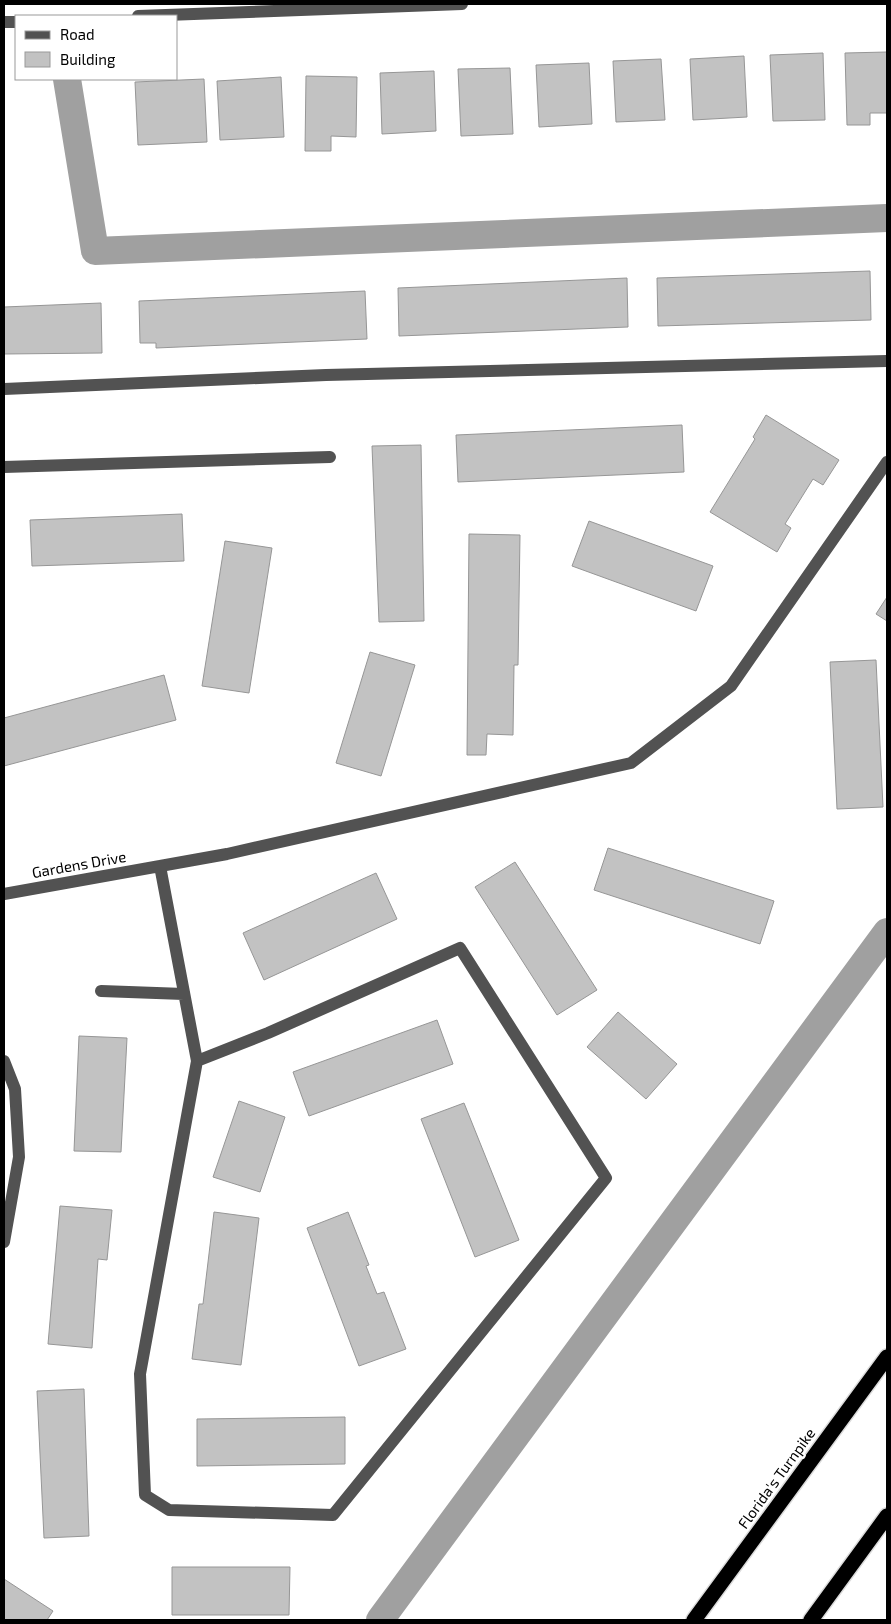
<svg xmlns="http://www.w3.org/2000/svg" width="891" height="1624" font-family="'Exo 2',sans-serif">
<style>
.lines{fill:none;stroke-linecap:round;stroke-linejoin:round}
.canal{stroke:#a0a0a0;stroke-width:28}
.building{fill:#c2c2c2;stroke:#969696}
.highway-casing{stroke:#dbdbdb;stroke-width:18}
.minor{stroke:#525252;stroke-width:12}
.highway{stroke:#000;stroke-width:15}
.labels{text-anchor:middle;dominant-baseline:central;stroke-width:4.5;stroke-linejoin:round;paint-order:stroke}
.street-label{font-size:15px;fill:#000;stroke:#fff}
</style>
<rect width="100%" height="100%" fill="#fff"/>
<g class="lines">
<path class="canal" d="M 67,79 L 95,251 L 887,218
M 380,1620 L 887,932"/>
</g>
<path class="building" d="M 887,52 L 887,113 L 870,113 L 870,125 L 847,125 L 845,53 Z
M 823,53 L 825,120 L 773,121 L 770,55 Z
M 744,56 L 747,117 L 693,120 L 690,59 Z
M 661,59 L 665,120 L 616,122 L 613,61 Z
M 589,63 L 592,124 L 539,127 L 536,65 Z
M 510,68 L 513,134 L 461,136 L 458,69 Z
M 434,71 L 436,131 L 382,134 L 380,73 Z
M 306,76 L 357,77 L 356,137 L 331,136 L 331,151 L 305,151 Z
M 281,77 L 284,137 L 220,140 L 217,81 Z
M 204,79 L 207,142 L 138,145 L 135,82 Z
M 870,271 L 871,320 L 658,326 L 657,278 Z
M 627,278 L 628,327 L 399,336 L 398,288 Z
M 365,291 L 367,339 L 156,348 L 156,343 L 140,343 L 139,301 Z
M 101,303 L 102,353 L 4,354 L 4,307 Z
M 766,415 L 839,460 L 823,485 L 813,479 L 785,524 L 791,528 L 777,552 L 710,512 L 755,439 L 753,437 Z
M 682,425 L 684,472 L 458,482 L 456,435 Z
M 421,445 L 424,621 L 379,622 L 372,446 Z
M 182,514 L 184,561 L 32,566 L 30,520 Z
M 589,521 L 713,566 L 696,611 L 572,566 Z
M 469,534 L 520,535 L 518,665 L 514,665 L 513,735 L 487,734 L 486,755 L 467,755 Z
M 225,541 L 272,548 L 249,693 L 202,686 Z
M 887,597 L 887,621 L 876,614 Z
M 370,652 L 415,665 L 381,776 L 336,763 Z
M 876,660 L 883,807 L 837,809 L 830,662 Z
M 164,675 L 176,720 L 4,766 L 4,718 Z
M 608,848 L 774,901 L 760,944 L 594,890 Z
M 515,862 L 597,990 L 557,1015 L 475,887 Z
M 376,873 L 397,919 L 264,980 L 243,933 Z
M 618,1012 L 677,1064 L 646,1099 L 587,1047 Z
M 437,1020 L 453,1064 L 309,1116 L 293,1072 Z
M 79,1036 L 127,1038 L 121,1152 L 74,1151 Z
M 239,1101 L 285,1117 L 260,1192 L 213,1177 Z
M 464,1103 L 519,1240 L 475,1257 L 421,1119 Z
M 60,1206 L 112,1210 L 107,1260 L 98,1259 L 92,1348 L 48,1344 Z
M 214,1212 L 259,1218 L 241,1365 L 192,1359 L 199,1304 L 203,1304 Z
M 348,1212 L 369,1265 L 366,1266 L 377,1294 L 384,1292 L 406,1349 L 359,1366 L 307,1228 Z
M 84,1389 L 89,1536 L 44,1538 L 37,1391 Z
M 345,1417 L 345,1464 L 197,1466 L 197,1419 Z
M 172,1567 L 290,1567 L 289,1615 L 172,1615 Z
M 4,1579 L 53,1611 L 47,1620 L 4,1620 Z"/>
<g class="lines">
<g class="highway-casing">
<path id="highway" d="M 694,1620 L 887,1357
M 811,1620 L 887,1516"/>
</g>
<path class="minor" d="M 138,16 L 462,4
M 4,22 L 16,22
M 4,389 L 326,375 L 887,361
M 4,467 L 330,457
M 160,866 L 197,1061
M 4,894 L 227,854 L 631,763 L 731,686 L 887,462
M 460,948 L 606,1178 L 333,1515 L 169,1510 L 145,1495 L 140,1374 L 197,1061 L 268,1033 Z
M 101,991 L 184,994
M 4,1061 L 15,1089 L 19,1157 L 4,1242"/>
<use href="#highway" class="highway"/>
</g>
<g class="labels">
<g class="street-label">
<text transform="translate(79 864) rotate(-10)">Gardens Drive</text>
<text transform="translate(776 1478) rotate(-54)">Florida's Turnpike</text>
</g>
</g>
<rect width="891" height="1624" fill="none" stroke="#000000" stroke-width="10"/>
<rect x="15" y="15" width="162" height="65" fill="#ffffff" stroke="#999999"/>
<rect x="25" y="31" width="25" height="8" fill="#525252" stroke="#999999"/>
<text x="60" y="40" font-size="15" fill="#000000">Road</text>
<rect x="25" y="52" width="25" height="15" fill="#c2c2c2" stroke="#999999"/>
<text x="60" y="65" font-size="15" fill="#000000">Building</text>
</svg>
